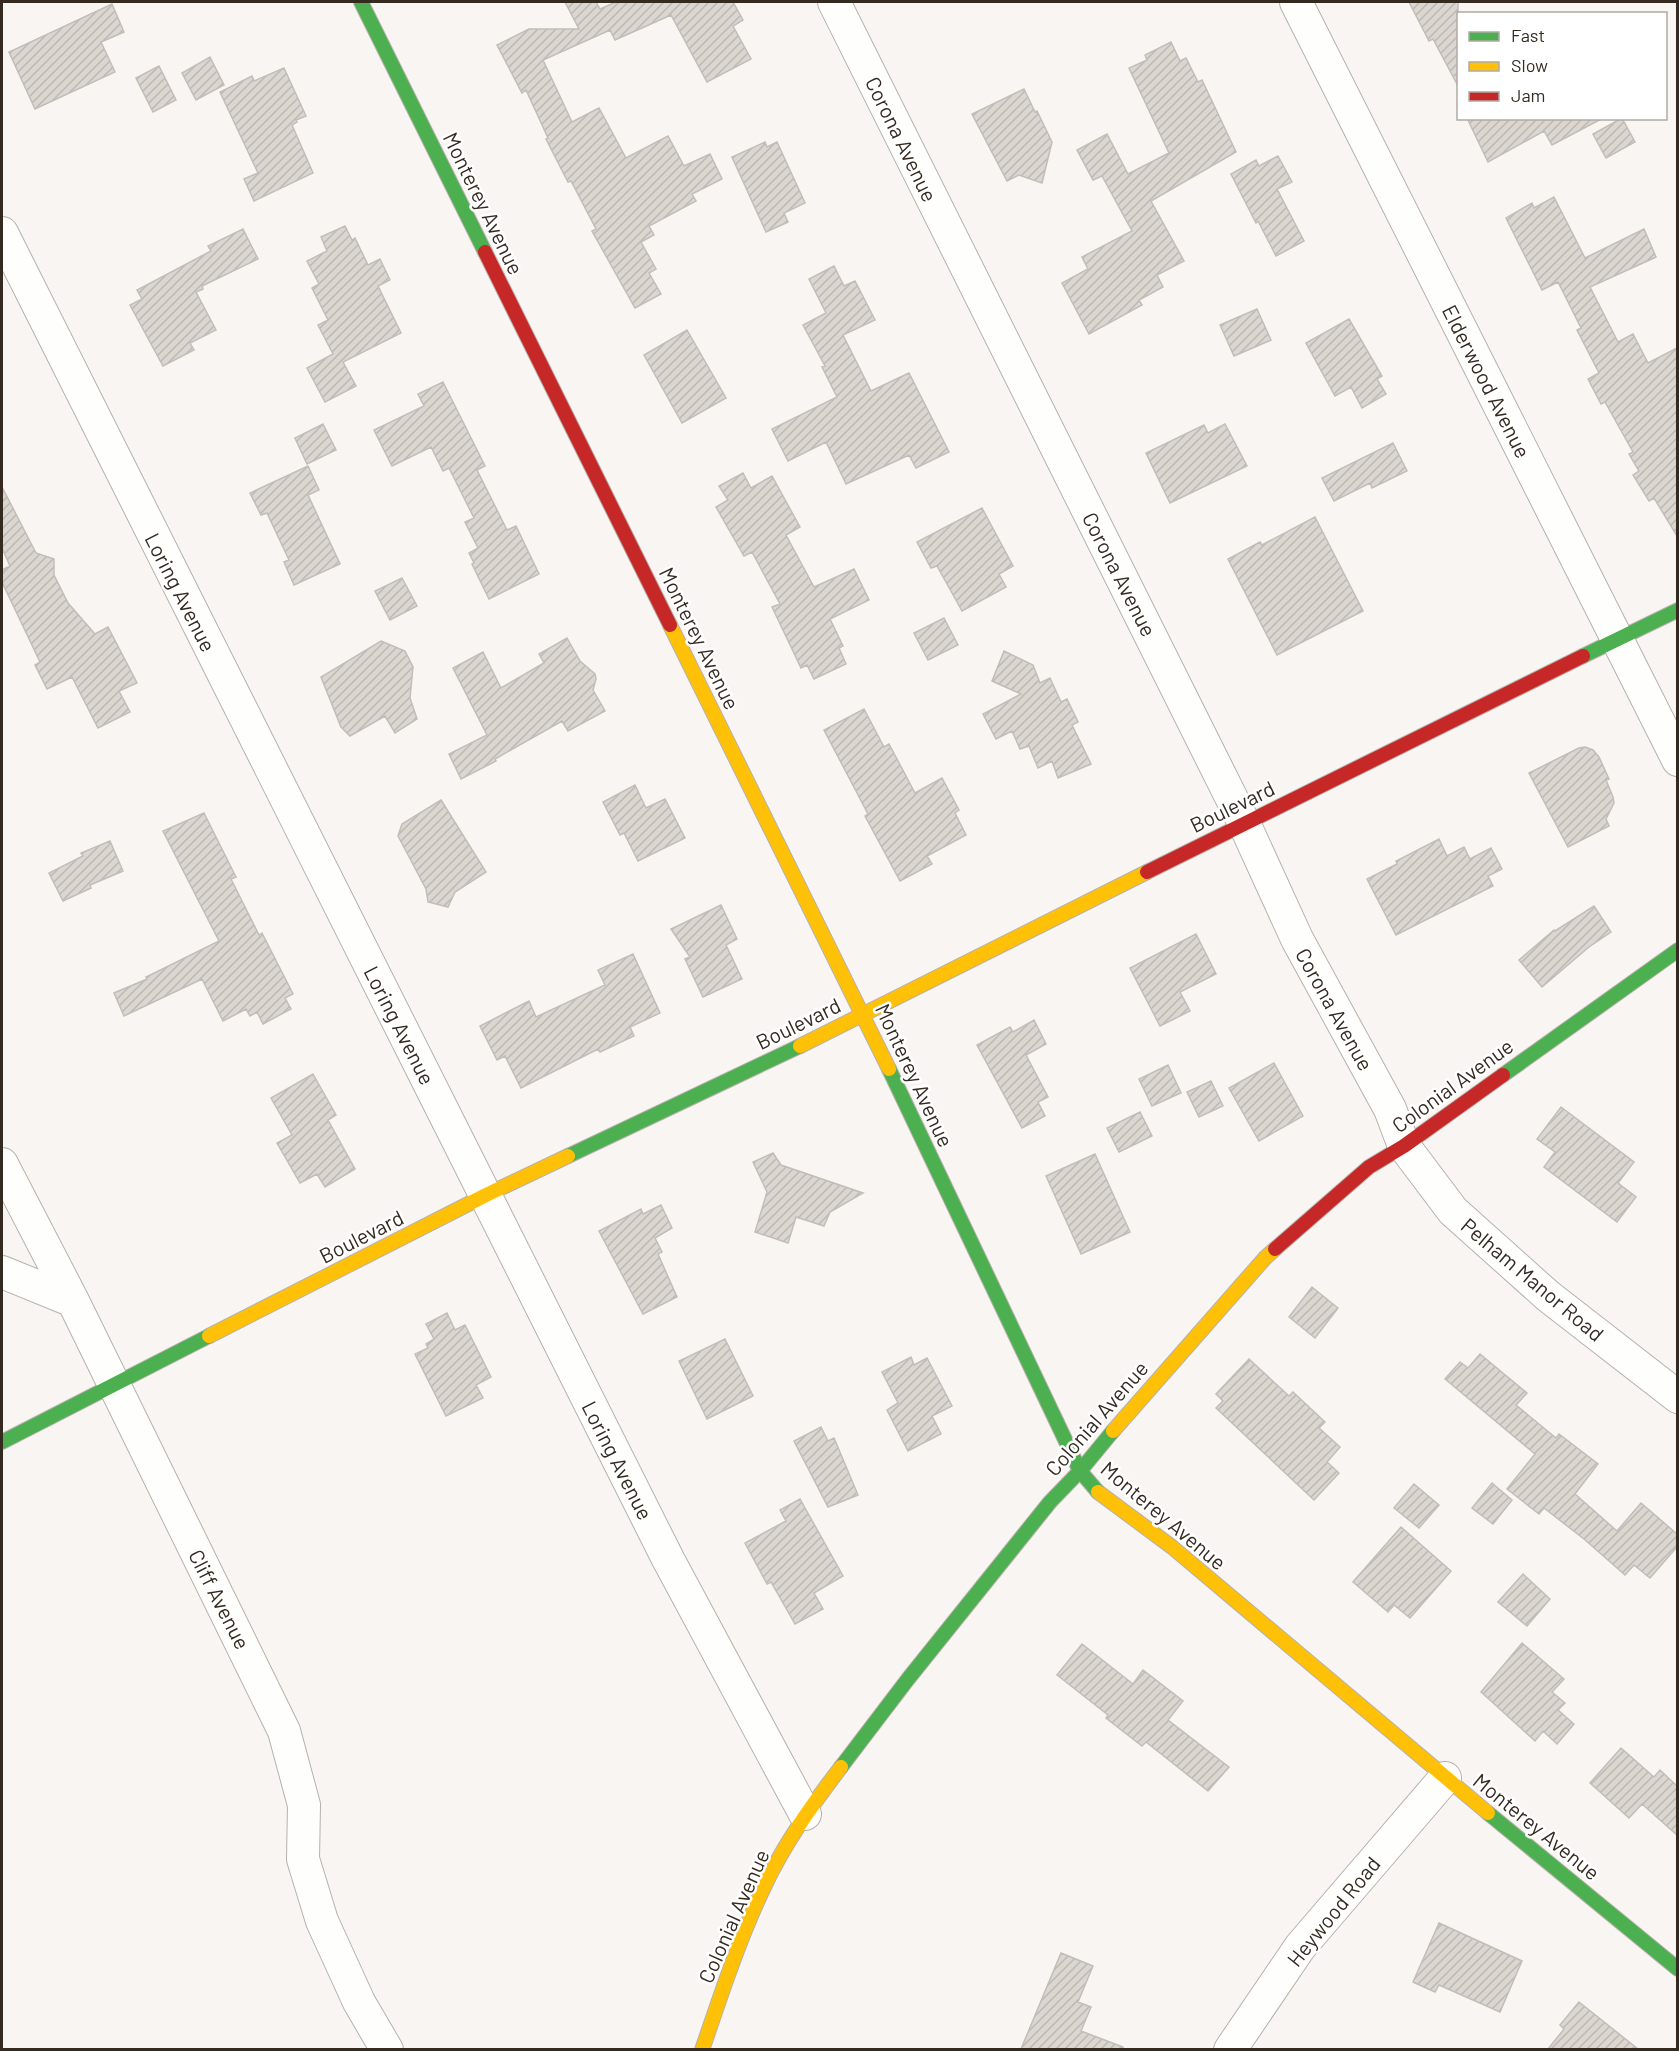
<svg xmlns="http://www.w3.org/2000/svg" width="1679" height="2051" font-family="Barlow,sans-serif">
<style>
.building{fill:url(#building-hatch);stroke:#c3bdb8;stroke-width:1.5}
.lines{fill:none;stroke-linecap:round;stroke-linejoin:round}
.street-casing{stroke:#b7b1ac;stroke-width:34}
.fast-casing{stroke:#b7b1ac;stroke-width:16}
.slow-casing{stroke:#b7b1ac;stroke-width:16}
.jam-casing{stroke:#b7b1ac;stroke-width:16}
.street{stroke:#fefefd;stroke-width:32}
.fast{stroke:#4caf50;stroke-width:14}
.slow{stroke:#ffc107;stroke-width:14}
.jam{stroke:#c62828;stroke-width:14}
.labels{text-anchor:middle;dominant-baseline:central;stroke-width:5;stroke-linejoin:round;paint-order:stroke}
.street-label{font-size:21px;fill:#342a20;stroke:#fff}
</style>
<defs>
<pattern id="building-hatch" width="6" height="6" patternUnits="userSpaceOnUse" patternTransform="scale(1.5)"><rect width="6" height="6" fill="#dcd6d0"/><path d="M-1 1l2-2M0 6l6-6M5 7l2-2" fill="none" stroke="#bdb8b2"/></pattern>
</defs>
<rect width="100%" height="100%" fill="#f8f5f3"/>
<path class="building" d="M 565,2 L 596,2 L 600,9 L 616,2 L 733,2 L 743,20 L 733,26 L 751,59 L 707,82 L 671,15 L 615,40 L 610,30 L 543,60 L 572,122 L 599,108 L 626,158 L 668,136 L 684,166 L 710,154 L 722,179 L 692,194 L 696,201 L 649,226 L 654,235 L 641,242 L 656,269 L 649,273 L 661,294 L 635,308 L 592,231 L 596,229 L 571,181 L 568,182 L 546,139 L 548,138 L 526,90 L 522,93 L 497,45 L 529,29 L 579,29 Z
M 1409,2 L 1458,2 L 1458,86 L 1433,39 L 1429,41 Z
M 112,4 L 124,32 L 101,42 L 115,72 L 35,109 L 9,52 Z
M 1171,42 L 1180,61 L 1186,58 L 1198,82 L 1202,80 L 1236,152 L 1151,201 L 1184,261 L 1157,275 L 1163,287 L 1139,300 L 1142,305 L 1089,334 L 1062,283 L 1088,269 L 1082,257 L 1132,231 L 1102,176 L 1093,180 L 1077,150 L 1107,134 L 1128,174 L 1169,153 L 1129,68 L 1147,60 L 1145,55 Z
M 210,57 L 224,85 L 196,100 L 182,73 Z
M 159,66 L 176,100 L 153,112 L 136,78 Z
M 284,68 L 306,116 L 296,120 L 297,122 L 292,125 L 313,173 L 254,201 L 244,179 L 258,173 L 220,92 L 252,76 L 254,81 Z
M 1024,89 L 1035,112 L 1037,111 L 1052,142 L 1042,183 L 1019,175 L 1007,181 L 972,114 Z
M 1467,118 L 1603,118 L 1552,145 L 1544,131 L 1488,162 Z
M 1622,118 L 1635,142 L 1606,158 L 1593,134 Z
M 765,142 L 767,147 L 777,142 L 805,203 L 784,213 L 788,222 L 766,232 L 732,157 Z
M 1278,156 L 1292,182 L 1277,189 L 1304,241 L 1276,256 L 1258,221 L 1256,223 L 1231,174 L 1256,160 L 1259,166 Z
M 1554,197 L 1585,258 L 1644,229 L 1656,257 L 1590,287 L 1618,342 L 1633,334 L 1648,363 L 1677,348 L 1677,536 L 1654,498 L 1649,501 L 1633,475 L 1639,471 L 1629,454 L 1633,452 L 1605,402 L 1601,404 L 1588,379 L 1599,373 L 1577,330 L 1581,328 L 1558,282 L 1542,290 L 1506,218 L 1532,203 L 1534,208 Z
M 345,226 L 352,240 L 355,238 L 368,265 L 380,259 L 390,280 L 378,286 L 401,333 L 343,362 L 356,386 L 325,402 L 307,368 L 333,354 L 318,325 L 328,320 L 312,288 L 319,284 L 307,261 L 327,251 L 321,237 Z
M 243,229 L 258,259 L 202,286 L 203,289 L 196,292 L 216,330 L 190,343 L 194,350 L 163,366 L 130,305 L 142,299 L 137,290 L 211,251 L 208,246 Z
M 834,266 L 844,286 L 855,281 L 875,320 L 843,335 L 871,391 L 909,373 L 949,452 L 916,468 L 909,455 L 846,484 L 826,442 L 788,461 L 772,429 L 837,397 L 822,367 L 825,366 L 803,325 L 826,313 L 809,279 Z
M 1257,309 L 1271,340 L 1234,356 L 1220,325 Z
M 1349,319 L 1382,376 L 1377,379 L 1386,394 L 1362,408 L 1351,387 L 1335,396 L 1306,343 Z
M 687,330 L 726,398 L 682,423 L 644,355 Z
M 443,382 L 485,466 L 477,470 L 507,530 L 516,526 L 539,574 L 489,599 L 472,564 L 474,563 L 469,553 L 478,548 L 465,522 L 474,518 L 449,468 L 443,471 L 431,447 L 392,466 L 374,430 L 424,406 L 418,394 Z
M 323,424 L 336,450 L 307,464 L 295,438 Z
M 1225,424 L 1247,466 L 1170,503 L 1146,453 L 1204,425 L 1208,433 Z
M 1393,443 L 1407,471 L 1372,488 L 1370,483 L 1334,501 L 1322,478 Z
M 308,466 L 319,490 L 308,495 L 340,564 L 294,585 L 284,562 L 289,560 L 267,513 L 261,515 L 250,493 Z
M 743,473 L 751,488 L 772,476 L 800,527 L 786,535 L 814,587 L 854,569 L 869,600 L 830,619 L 843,646 L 839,648 L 846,664 L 814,679 L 807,665 L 801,668 L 772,607 L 780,604 L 752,552 L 744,556 L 716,507 L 728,500 L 719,486 Z
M 2,487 L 36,553 L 54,559 L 54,575 L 68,603 L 95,634 L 108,627 L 137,683 L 119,691 L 130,712 L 98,728 L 72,677 L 47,689 L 35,665 L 40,662 L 2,582 L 2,570 L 10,566 L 2,548 Z
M 982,508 L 1013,566 L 999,574 L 1006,587 L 962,611 L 937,566 L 931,568 L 917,542 Z
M 1315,517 L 1363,611 L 1277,655 L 1228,559 L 1260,542 L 1262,545 Z
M 402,578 L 417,606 L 390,620 L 375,591 Z
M 944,618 L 958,645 L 928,660 L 914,633 Z
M 567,638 L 580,661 L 595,674 L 596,679 L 593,690 L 605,711 L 568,731 L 562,721 L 495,759 L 496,761 L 461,779 L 449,754 L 487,735 L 453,668 L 483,652 L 501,688 L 544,663 L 539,654 Z
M 381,641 L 405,651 L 413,667 L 410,698 L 417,719 L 395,733 L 385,716 L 350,736 L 341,727 L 321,677 Z
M 1004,651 L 1033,665 L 1040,683 L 1050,678 L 1061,702 L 1067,699 L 1078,722 L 1072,725 L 1091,764 L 1058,778 L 1052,761 L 1038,768 L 1029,746 L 1020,749 L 1012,731 L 996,739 L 983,714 L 1021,694 L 992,681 Z
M 864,709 L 884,747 L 889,744 L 915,793 L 942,778 L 959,810 L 955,813 L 966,835 L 927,856 L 932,864 L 900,881 L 865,816 L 868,814 L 824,730 Z
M 1585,747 L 1593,750 L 1599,757 L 1609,779 L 1606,780 L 1613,797 L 1614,803 L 1606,819 L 1609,826 L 1568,847 L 1529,773 L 1579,748 Z
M 635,785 L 646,808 L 665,799 L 685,838 L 638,861 L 624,833 L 620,835 L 603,802 Z
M 441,800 L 486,872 L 455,892 L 448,907 L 428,902 L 426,889 L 398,836 L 402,824 Z
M 204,813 L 236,877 L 231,879 L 259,935 L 262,933 L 293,994 L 285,998 L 291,1009 L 263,1024 L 257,1012 L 250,1016 L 246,1009 L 223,1021 L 202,979 L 124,1016 L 114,993 L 147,979 L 146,977 L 219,941 L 163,831 Z
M 1439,839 L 1447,856 L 1464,847 L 1470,859 L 1491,848 L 1502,869 L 1488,876 L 1493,886 L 1396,935 L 1367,879 L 1397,864 L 1396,861 Z
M 110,841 L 123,871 L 90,885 L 91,888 L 63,901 L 49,873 L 83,856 L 81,853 Z
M 721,905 L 737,939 L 726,945 L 742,979 L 703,997 L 685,959 L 690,957 L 671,929 Z
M 1594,906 L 1611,932 L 1589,947 L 1542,987 L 1519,960 L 1554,930 L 1555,931 Z
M 1196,934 L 1216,974 L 1180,992 L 1190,1011 L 1160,1026 L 1130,968 Z
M 633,954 L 660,1013 L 630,1027 L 634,1036 L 600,1052 L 598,1049 L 521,1088 L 505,1056 L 497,1060 L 480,1026 L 529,1001 L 536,1017 L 605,985 L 598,970 Z
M 1034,1020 L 1046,1044 L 1026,1055 L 1048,1097 L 1038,1102 L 1045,1116 L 1022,1128 L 977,1045 L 1010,1027 L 1013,1032 Z
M 1274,1063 L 1303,1116 L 1259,1141 L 1229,1088 Z
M 1168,1065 L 1181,1093 L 1152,1106 L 1139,1079 Z
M 313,1074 L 336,1115 L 328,1120 L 355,1169 L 325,1187 L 317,1174 L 300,1183 L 277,1143 L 292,1135 L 271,1098 Z
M 1211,1081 L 1223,1106 L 1199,1117 L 1187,1092 Z
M 1561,1107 L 1634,1162 L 1618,1183 L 1636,1197 L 1617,1222 L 1544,1167 L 1555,1152 L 1537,1139 Z
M 1140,1112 L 1152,1136 L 1119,1152 L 1107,1128 Z
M 773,1153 L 781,1165 L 863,1193 L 830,1212 L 824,1226 L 796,1217 L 788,1243 L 755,1232 L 767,1192 L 753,1162 Z
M 1095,1154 L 1130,1232 L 1081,1254 L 1046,1176 Z
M 661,1205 L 672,1228 L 655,1238 L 662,1252 L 658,1254 L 677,1297 L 643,1314 L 599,1231 L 641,1209 L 643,1214 Z
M 1312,1287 L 1338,1308 L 1315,1338 L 1289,1317 Z
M 447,1313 L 455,1330 L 465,1325 L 491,1377 L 476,1385 L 483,1398 L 446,1416 L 415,1354 L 428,1348 L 426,1344 L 434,1339 L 426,1324 Z
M 725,1339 L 753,1396 L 707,1419 L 679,1361 Z
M 1480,1354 L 1527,1393 L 1516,1405 L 1556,1438 L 1559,1434 L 1598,1464 L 1575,1494 L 1617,1531 L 1641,1503 L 1677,1534 L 1677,1547 L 1650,1578 L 1634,1565 L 1625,1575 L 1584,1539 L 1544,1508 L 1539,1514 L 1507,1489 L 1535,1454 L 1445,1379 L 1460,1362 L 1468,1368 Z
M 911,1357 L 914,1365 L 927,1358 L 952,1406 L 932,1416 L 941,1434 L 908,1451 L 887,1410 L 898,1403 L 882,1372 Z
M 1249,1359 L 1289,1396 L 1293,1392 L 1325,1422 L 1319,1428 L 1340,1447 L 1327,1462 L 1339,1473 L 1314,1500 L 1216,1408 L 1223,1401 L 1216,1394 Z
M 821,1427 L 828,1441 L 834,1438 L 858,1495 L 828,1507 L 794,1441 Z
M 1492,1483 L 1512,1500 L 1493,1524 L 1472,1508 Z
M 1414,1484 L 1439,1505 L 1419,1528 L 1394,1508 Z
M 800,1499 L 843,1576 L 814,1593 L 823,1609 L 795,1624 L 771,1582 L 767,1584 L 745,1543 L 786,1521 L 780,1510 Z
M 1401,1527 L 1451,1571 L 1410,1618 L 1394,1605 L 1388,1612 L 1353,1582 Z
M 1523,1574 L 1550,1599 L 1527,1626 L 1498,1602 Z
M 1522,1643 L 1564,1679 L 1552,1692 L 1565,1703 L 1558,1710 L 1574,1724 L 1557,1744 L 1543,1731 L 1535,1741 L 1481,1692 Z
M 1082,1644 L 1133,1684 L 1143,1670 L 1183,1701 L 1168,1720 L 1229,1767 L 1208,1791 L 1146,1742 L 1142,1746 L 1106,1718 L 1108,1715 L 1057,1675 Z
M 1621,1748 L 1654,1777 L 1660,1770 L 1677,1786 L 1677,1835 L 1642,1804 L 1629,1818 L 1590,1783 Z
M 1439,1923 L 1522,1961 L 1500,2012 L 1439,1985 L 1435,1992 L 1413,1982 Z
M 1061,1953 L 1093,1966 L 1078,2002 L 1091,2007 L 1081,2031 L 1123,2047 L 1123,2049 L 1021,2049 Z
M 1579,2002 L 1638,2049 L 1548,2049 L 1564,2029 L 1560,2025 Z"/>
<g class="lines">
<g class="street-casing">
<path id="street" d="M 834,2 L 1244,823 L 1297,939 L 1390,1109 L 1404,1146 L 1453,1211 L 1548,1296 L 1678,1397
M 1296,2 L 1678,760
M 2,233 L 668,1559 L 805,1814
M 2,1164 L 73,1301 L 284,1731 L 304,1805 L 303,1859 L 322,1921 L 359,2002 L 387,2050
M 2,1272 L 73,1301
M 1230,2050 L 1300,1947 L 1445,1778"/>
</g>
<g class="fast-casing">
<path id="fast" d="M 361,2 L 485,252
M 1583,656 L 1678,610
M 889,1069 L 1080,1471 L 1098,1492
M 1503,1075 L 1678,950
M 568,1156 L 800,1046
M 2,1442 L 209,1336
M 841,1767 L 908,1679 L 1050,1502 L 1080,1471 L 1113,1431
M 1488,1813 L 1678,1969"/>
</g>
<g class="slow-casing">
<path id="slow" d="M 670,625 L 889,1069
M 800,1046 L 1147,872
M 209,1336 L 486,1195 L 568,1156
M 1113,1431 L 1265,1258 L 1275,1249
M 1098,1492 L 1172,1547 L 1488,1813
M 702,2050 C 721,1995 739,1939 764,1887 C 784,1844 812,1805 841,1767"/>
</g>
<g class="jam-casing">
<path id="jam" d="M 485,252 L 670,625
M 1147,872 L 1583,656
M 1275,1249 L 1369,1167 L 1404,1146 L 1503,1075"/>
</g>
<use href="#street" class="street"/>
<use href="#fast" class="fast"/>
<use href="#slow" class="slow"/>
<use href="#jam" class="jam"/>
</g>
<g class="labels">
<g class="street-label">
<text transform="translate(902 139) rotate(64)">Corona Avenue</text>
<text transform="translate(484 203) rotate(64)">Monterey Avenue</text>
<text transform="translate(1487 381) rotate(63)">Elderwood Avenue</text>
<text transform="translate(1120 574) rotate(63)">Corona Avenue</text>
<text transform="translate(181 592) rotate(63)">Loring Avenue</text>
<text transform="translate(700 638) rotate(64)">Monterey Avenue</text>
<text transform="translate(1232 806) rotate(-26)">Boulevard</text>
<text transform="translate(1335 1009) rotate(61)">Corona Avenue</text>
<text transform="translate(798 1023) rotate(-26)">Boulevard</text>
<text transform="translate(400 1025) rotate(63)">Loring Avenue</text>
<text transform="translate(915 1075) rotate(65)">Monterey Avenue</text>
<text transform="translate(1452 1085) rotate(-36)">Colonial Avenue</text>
<text transform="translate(361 1236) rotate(-27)">Boulevard</text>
<text transform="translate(1533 1279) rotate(40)">Pelham Manor Road</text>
<text transform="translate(1096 1418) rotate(-49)">Colonial Avenue</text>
<text transform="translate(618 1460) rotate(63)">Loring Avenue</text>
<text transform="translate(1164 1515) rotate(40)">Monterey Avenue</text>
<text transform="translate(220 1599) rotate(63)">Cliff Avenue</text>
<text transform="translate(1537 1826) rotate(39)">Monterey Avenue</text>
<text transform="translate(1333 1911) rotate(-51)">Heywood Road</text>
<text transform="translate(733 1916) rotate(-66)">Colonial Avenue</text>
</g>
</g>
<rect width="1679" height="2051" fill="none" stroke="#342a20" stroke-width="6"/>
<rect x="1457" y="12" width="210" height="108" fill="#ffffff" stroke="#aeaaa6" stroke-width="1.5"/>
<rect x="1469" y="32" width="30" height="9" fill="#4caf50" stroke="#aeaaa6" stroke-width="1.5"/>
<text x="1511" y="42" font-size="18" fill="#342a20">Fast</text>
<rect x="1469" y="62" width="30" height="9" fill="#ffc107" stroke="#aeaaa6" stroke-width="1.5"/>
<text x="1511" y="72" font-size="18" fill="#342a20">Slow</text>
<rect x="1469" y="92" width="30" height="9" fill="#c62828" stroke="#aeaaa6" stroke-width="1.5"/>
<text x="1511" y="102" font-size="18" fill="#342a20">Jam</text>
</svg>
